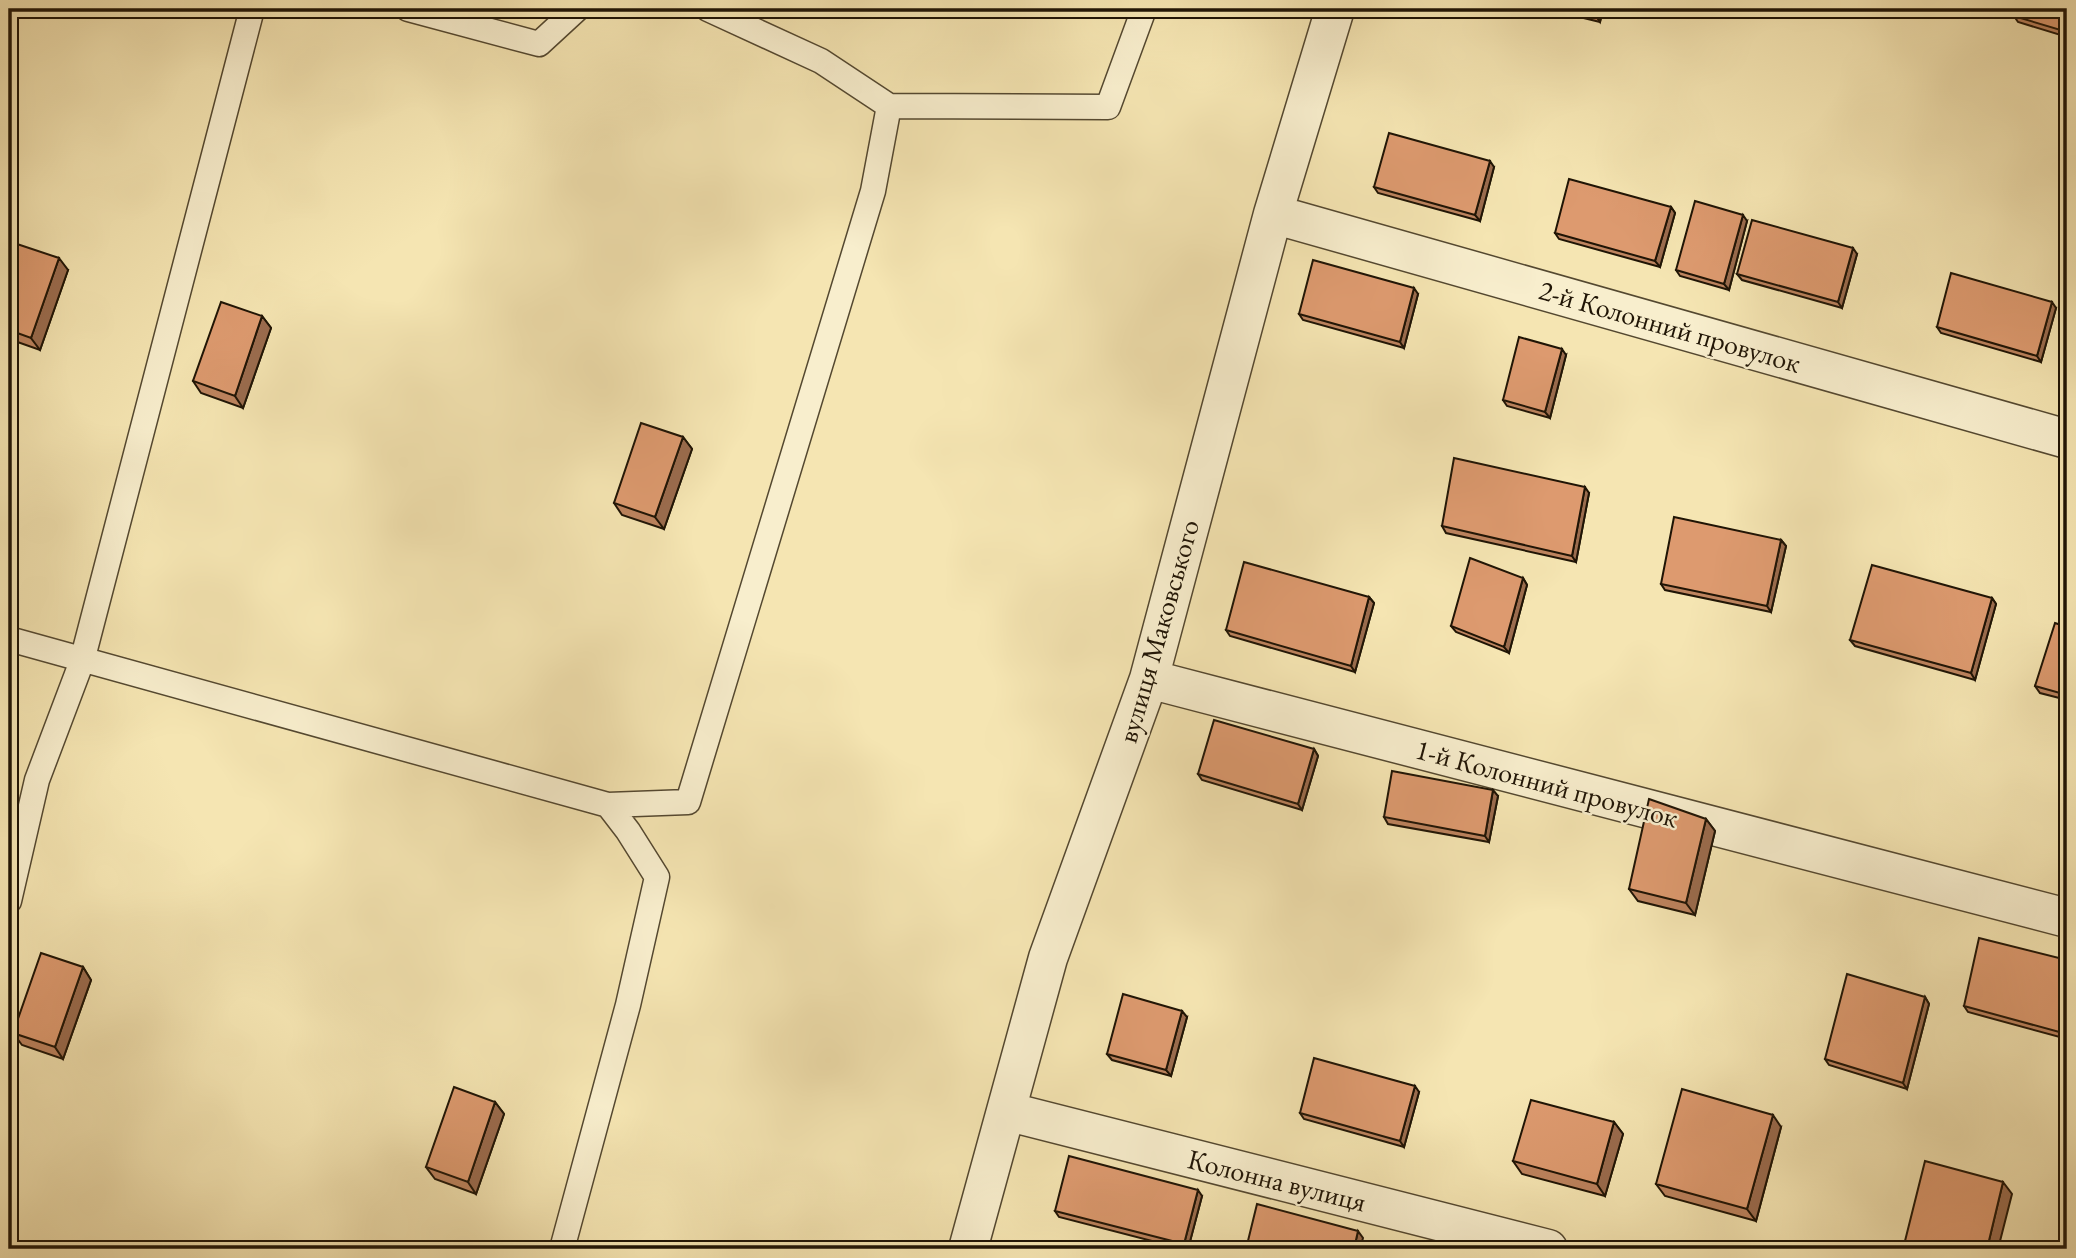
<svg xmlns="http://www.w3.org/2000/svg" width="2076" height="1258" font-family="'EB Garamond',serif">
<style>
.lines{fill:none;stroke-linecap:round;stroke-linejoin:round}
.lane-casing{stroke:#544830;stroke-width:27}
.street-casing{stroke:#544830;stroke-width:41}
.lane{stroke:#f8eecd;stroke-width:24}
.street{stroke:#f8eecd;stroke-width:38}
.wall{fill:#be845f;stroke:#1f1405;stroke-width:2}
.shaded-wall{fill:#9b6c4e;stroke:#1f1405;stroke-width:2}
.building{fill:#dd9a6f;stroke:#1f1405;stroke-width:2}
.labels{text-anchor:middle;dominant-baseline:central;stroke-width:5;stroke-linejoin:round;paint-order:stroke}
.street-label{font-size:28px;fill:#1f1405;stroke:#f8eecd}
</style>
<rect width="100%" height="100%" fill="#f5e5b2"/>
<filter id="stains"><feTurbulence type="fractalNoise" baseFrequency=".00286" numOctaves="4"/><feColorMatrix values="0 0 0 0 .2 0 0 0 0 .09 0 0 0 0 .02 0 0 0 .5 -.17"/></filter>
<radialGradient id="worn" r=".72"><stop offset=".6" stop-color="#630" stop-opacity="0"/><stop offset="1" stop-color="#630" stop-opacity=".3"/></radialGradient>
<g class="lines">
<g class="lane-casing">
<path id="lane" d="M 408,9 L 539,44 L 577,9
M 708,9 L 821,61 L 889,106 L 1108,107 L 1144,9
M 9,639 L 608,805 L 688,802 L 873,191 L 889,106
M 9,901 L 37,780 L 82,661 L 252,9
M 562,1249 L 628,1005 L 657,877 L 628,831 L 608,805"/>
</g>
<g class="street-casing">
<path id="street" d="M 1273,214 L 2067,439
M 1149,679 L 2067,918
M 1006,1111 L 1548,1249
M 968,1249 L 1048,958 L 1149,679 L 1273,214 L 1335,9"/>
</g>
<use href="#lane" class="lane"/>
<use href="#street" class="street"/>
</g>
<path class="wall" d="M 1550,9 L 1603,9 L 1600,22 L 1551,10 Z
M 2067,9 L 2067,37 L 2018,22 L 2014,16 Z
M 1494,167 L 1480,221 L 1378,193 L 1374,187 Z
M 1671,207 L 1675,213 L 1660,267 L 1559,239 L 1555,233 Z
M 1747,221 L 1729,290 L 1680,276 L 1676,270 Z
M 1857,254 L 1842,308 L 1742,280 L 1737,274 Z
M 9,269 L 68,270 L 40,350 L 9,339 Z
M 1418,294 L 1404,348 L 1303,320 L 1299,314 Z
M 2056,308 L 2041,362 L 1941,333 L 1937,327 Z
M 262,316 L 271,328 L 243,408 L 201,393 L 193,381 Z
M 1566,355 L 1550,418 L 1507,406 L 1503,400 Z
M 683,437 L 692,449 L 664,529 L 622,515 L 614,503 Z
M 1589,493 L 1576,562 L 1446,533 L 1442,526 Z
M 1781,540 L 1786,546 L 1771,612 L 1665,590 L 1661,584 Z
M 1523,578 L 1527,585 L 1509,653 L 1456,632 L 1451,626 Z
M 1369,597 L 1374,603 L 1355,672 L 1230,636 L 1226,630 Z
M 1992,598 L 1996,604 L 1975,680 L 1855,646 L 1850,640 Z
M 2067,627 L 2067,700 L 2040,693 L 2035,686 Z
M 1314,749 L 1318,756 L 1302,810 L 1202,780 L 1198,774 Z
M 1498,796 L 1489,842 L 1388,824 L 1384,817 Z
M 1706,819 L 1715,831 L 1695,915 L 1638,901 L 1629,889 Z
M 2067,960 L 2067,1039 L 1968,1012 L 1964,1006 Z
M 83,967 L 91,980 L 63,1059 L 22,1045 L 13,1033 Z
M 1925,997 L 1929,1004 L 1907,1089 L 1829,1065 L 1825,1059 Z
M 1187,1017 L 1171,1076 L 1112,1060 L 1107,1054 Z
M 1419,1092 L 1404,1147 L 1304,1119 L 1300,1113 Z
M 495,1102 L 504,1114 L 476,1194 L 435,1179 L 426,1167 Z
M 1614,1122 L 1623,1134 L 1605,1196 L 1522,1174 L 1513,1161 Z
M 1781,1127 L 1756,1221 L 1665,1196 L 1656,1184 Z
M 1202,1196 L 1188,1249 L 1183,1249 L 1059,1217 L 1055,1211 Z"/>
<path class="shaded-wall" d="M 1598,9 L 1603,9 L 1600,22 L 1596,16 Z
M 1490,161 L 1494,167 L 1480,221 L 1475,215 Z
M 1671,207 L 1675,213 L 1660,267 L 1655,261 Z
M 1743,215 L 1747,221 L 1729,290 L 1724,284 Z
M 1853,248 L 1857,254 L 1842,308 L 1838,302 Z
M 59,258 L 68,270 L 40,350 L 31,338 Z
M 1414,288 L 1418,294 L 1404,348 L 1400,342 Z
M 2052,302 L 2056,308 L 2041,362 L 2037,356 Z
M 262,316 L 271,328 L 243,408 L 235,396 Z
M 1562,349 L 1566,355 L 1550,418 L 1545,412 Z
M 683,437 L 692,449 L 664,529 L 655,517 Z
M 1585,487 L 1589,493 L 1576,562 L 1572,556 Z
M 1781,540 L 1786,546 L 1771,612 L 1767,606 Z
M 1523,578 L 1527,585 L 1509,653 L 1504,647 Z
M 1369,597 L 1374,603 L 1355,672 L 1351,666 Z
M 1992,598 L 1996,604 L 1975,680 L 1971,673 Z
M 1314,749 L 1318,756 L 1302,810 L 1298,804 Z
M 1493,790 L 1498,796 L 1489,842 L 1485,836 Z
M 1706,819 L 1715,831 L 1695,915 L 1686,903 Z
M 83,967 L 91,980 L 63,1059 L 55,1047 Z
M 1925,997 L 1929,1004 L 1907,1089 L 1903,1083 Z
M 1182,1011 L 1187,1017 L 1171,1076 L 1166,1070 Z
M 2067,1011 L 2067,1039 L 2063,1033 Z
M 1415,1086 L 1419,1092 L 1404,1147 L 1400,1141 Z
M 495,1102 L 504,1114 L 476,1194 L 468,1182 Z
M 1773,1115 L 1781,1127 L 1756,1221 L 1747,1209 Z
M 1614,1122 L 1623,1134 L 1605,1196 L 1597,1184 Z
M 2003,1182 L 2012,1194 L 1998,1249 L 1987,1249 Z
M 1198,1190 L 1202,1196 L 1188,1249 L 1187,1249 L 1184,1244 Z
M 1358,1231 L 1363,1238 L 1360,1249 L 1354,1249 Z"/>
<path class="building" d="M 1566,9 L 1598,9 L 1596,16 Z
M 2016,9 L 2067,9 L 2067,32 L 2014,16 Z
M 1389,133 L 1490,161 L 1475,215 L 1374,187 Z
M 1569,179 L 1671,207 L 1655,261 L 1555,233 Z
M 1695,201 L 1743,215 L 1724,284 L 1676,270 Z
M 1752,220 L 1853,248 L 1838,302 L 1737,274 Z
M 17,244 L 59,258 L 31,338 L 9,330 L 9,269 Z
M 1313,260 L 1414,288 L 1400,342 L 1299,314 Z
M 1951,273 L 2052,302 L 2037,356 L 1937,327 Z
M 221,302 L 262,316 L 235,396 L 193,381 Z
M 1519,337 L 1562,349 L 1545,412 L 1503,400 Z
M 641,423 L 683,437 L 655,517 L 614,503 Z
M 1454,458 L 1585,487 L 1572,556 L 1442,526 Z
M 1674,517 L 1781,540 L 1767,606 L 1661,584 Z
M 1470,558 L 1523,578 L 1504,647 L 1451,626 Z
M 1244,562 L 1369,597 L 1351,666 L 1226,630 Z
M 1872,565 L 1992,598 L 1971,673 L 1850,640 Z
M 2055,623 L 2067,627 L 2067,695 L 2035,686 Z
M 1214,720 L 1314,749 L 1298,804 L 1198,774 Z
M 1392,771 L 1493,790 L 1485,836 L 1384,817 Z
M 1649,799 L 1706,819 L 1686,903 L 1629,889 Z
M 1979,938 L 2067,960 L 2067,1011 L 2063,1033 L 1964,1006 Z
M 41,953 L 83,967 L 55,1047 L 13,1033 Z
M 1847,974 L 1925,997 L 1903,1083 L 1825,1059 Z
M 1123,994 L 1182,1011 L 1166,1070 L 1107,1054 Z
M 1314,1058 L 1415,1086 L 1400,1141 L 1300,1113 Z
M 454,1087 L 495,1102 L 468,1182 L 426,1167 Z
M 1682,1089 L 1773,1115 L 1747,1209 L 1656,1184 Z
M 1531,1100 L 1614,1122 L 1597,1184 L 1513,1161 Z
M 1069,1156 L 1198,1190 L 1184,1244 L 1055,1211 Z
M 1925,1161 L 2003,1182 L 1987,1249 L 1903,1249 Z
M 1257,1204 L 1358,1231 L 1354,1249 L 1246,1249 Z
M 1035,1243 L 1036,1249 L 987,1249 Z"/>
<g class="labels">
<g class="street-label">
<text transform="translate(1670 326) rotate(16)">2-й Колонний провулок</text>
<text transform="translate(1158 631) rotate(-74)">вулиця Маковського</text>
<text transform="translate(1547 783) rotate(15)">1-й Колонний провулок</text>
<text transform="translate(1277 1180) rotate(14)">Колонна вулиця</text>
</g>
</g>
<rect width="2076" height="1258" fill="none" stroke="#f5e5b2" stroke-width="35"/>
<rect x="10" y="10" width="2055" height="1237" fill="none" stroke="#1f1405" stroke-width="3.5"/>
<rect x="18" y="18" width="2041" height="1223" fill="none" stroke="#1f1405" stroke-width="2"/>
<rect width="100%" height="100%" filter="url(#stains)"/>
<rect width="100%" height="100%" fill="url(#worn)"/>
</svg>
